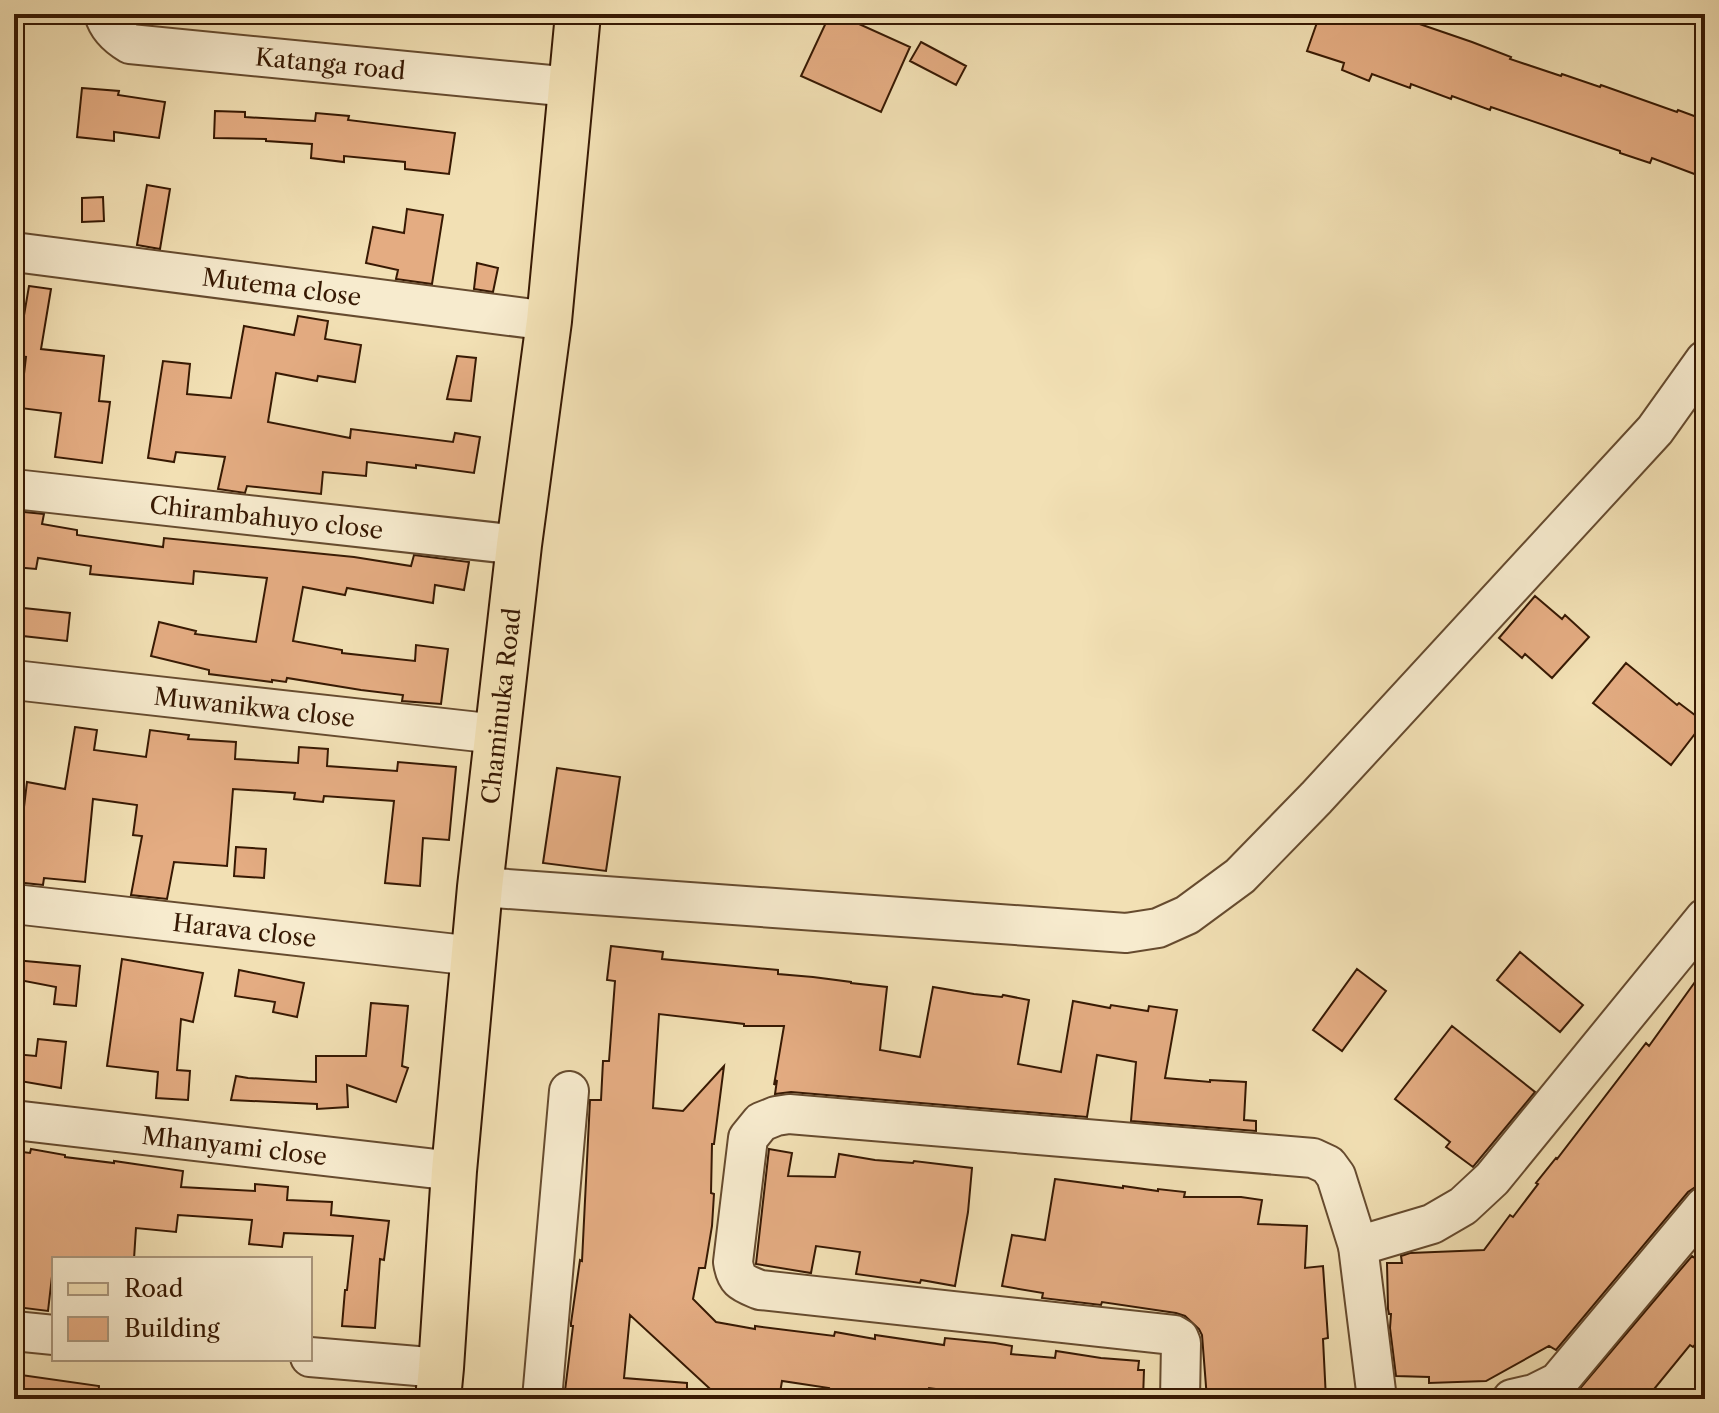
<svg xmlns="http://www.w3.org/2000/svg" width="1719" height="1413" font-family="'Libre Caslon Text',serif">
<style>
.building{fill:#e4ac82;stroke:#371903;stroke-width:2}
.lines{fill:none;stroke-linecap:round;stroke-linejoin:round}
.minor-casing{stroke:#664b2f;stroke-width:42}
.major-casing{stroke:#371903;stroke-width:48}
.minor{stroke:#f7ebce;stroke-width:38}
.major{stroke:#f2e0b4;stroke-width:44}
.labels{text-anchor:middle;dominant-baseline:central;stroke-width:6;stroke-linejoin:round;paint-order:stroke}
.street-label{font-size:24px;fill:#371903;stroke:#f7ebce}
</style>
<rect width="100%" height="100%" fill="#f2e0b4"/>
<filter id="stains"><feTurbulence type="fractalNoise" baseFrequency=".0025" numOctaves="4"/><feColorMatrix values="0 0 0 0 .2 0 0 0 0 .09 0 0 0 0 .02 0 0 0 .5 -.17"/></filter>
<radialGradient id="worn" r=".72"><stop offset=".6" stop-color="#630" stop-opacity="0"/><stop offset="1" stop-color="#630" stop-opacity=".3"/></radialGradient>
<path class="building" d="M 830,14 L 837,14 L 910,47 L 881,112 L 801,76 Z
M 1320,14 L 1386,14 L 1404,21 L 1405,19 L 1472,42 L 1511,57 L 1510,59 L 1561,76 L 1562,74 L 1600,87 L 1601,85 L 1677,112 L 1678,110 L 1705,120 L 1705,178 L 1652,158 L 1650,163 L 1620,153 L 1620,151 L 1491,107 L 1490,110 L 1452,96 L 1451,99 L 1411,84 L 1410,88 L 1372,74 L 1369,81 L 1342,70 L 1344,63 L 1307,51 Z
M 921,42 L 966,66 L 956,85 L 910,61 Z
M 82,88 L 119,91 L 118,95 L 165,102 L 159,138 L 114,132 L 114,141 L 77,137 Z
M 215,111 L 245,112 L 245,117 L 315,121 L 316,113 L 349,116 L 348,120 L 455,133 L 449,174 L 405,169 L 405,162 L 344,156 L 344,162 L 311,158 L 312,144 L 266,141 L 266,139 L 214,138 Z
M 147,185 L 170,189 L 160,249 L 137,245 Z
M 103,197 L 104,221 L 82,222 L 82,198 Z
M 407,209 L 443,215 L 432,284 L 396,279 L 398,270 L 366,263 L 373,227 L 404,233 Z
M 477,263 L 498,268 L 493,292 L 474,289 Z
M 29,286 L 51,289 L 41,349 L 104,356 L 99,401 L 110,402 L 102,463 L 55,457 L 61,413 L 20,408 L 26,357 L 17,356 Z
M 298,316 L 328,321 L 325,339 L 361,345 L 355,382 L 318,376 L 317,381 L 276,373 L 268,422 L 350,438 L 351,429 L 453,442 L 455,433 L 480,437 L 474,473 L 416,465 L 416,468 L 367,462 L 366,476 L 323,472 L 321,494 L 247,486 L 245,493 L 218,489 L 225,457 L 176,452 L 174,462 L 148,458 L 163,361 L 190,364 L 187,394 L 231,398 L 244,326 L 294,335 Z
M 457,356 L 476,358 L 471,401 L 447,399 Z
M 14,511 L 44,514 L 42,524 L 77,530 L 77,535 L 163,547 L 164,538 L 354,557 L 411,566 L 414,555 L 469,562 L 464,590 L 435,585 L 433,603 L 347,588 L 345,595 L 303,587 L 293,641 L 342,650 L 342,653 L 415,661 L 416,645 L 448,649 L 441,704 L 402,701 L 403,695 L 361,690 L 287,678 L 286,682 L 272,680 L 272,682 L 209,674 L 209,670 L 151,656 L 159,622 L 196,631 L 195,634 L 256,642 L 267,578 L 194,571 L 193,584 L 90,574 L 91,566 L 38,558 L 36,569 L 14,567 Z
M 1535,596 L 1562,619 L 1565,615 L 1589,637 L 1552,678 L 1525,654 L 1522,658 L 1499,638 Z
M 14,607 L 70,613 L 67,641 L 14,635 Z
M 1626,663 L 1677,705 L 1679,703 L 1704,722 L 1671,765 L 1593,703 Z
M 75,727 L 97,730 L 94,750 L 146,757 L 150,730 L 189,735 L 188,739 L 236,742 L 235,759 L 298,763 L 299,747 L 328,749 L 327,766 L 397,771 L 398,762 L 456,767 L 449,840 L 423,838 L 420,886 L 385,883 L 394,801 L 324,796 L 323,802 L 294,799 L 295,793 L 233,789 L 227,866 L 174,862 L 167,899 L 131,895 L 142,836 L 133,835 L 137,805 L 93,799 L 85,882 L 44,878 L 43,885 L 15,882 L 27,782 L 65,789 Z
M 557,768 L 620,777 L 606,871 L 543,863 Z
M 236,847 L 266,849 L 264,878 L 234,876 Z
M 611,946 L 663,952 L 662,959 L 778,970 L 778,974 L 813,977 L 851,982 L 851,983 L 887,987 L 880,1050 L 920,1057 L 933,987 L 974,994 L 1002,997 L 1003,995 L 1029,1000 L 1018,1064 L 1061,1072 L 1073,1001 L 1110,1008 L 1111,1005 L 1148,1011 L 1149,1006 L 1177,1010 L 1165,1078 L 1210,1082 L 1210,1080 L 1246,1082 L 1244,1120 L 1256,1121 L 1256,1131 L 1131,1121 L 1136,1062 L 1097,1055 L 1087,1117 L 791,1092 L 775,1094 L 777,1080 L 774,1085 L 784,1026 L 744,1026 L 744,1024 L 659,1014 L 653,1108 L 683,1111 L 724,1066 L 714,1144 L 712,1144 L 711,1193 L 714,1194 L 712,1226 L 705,1268 L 699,1268 L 693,1299 L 716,1322 L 755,1329 L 755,1326 L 834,1336 L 835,1332 L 875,1339 L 875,1335 L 944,1345 L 945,1338 L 995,1343 L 1012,1346 L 1011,1354 L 1055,1358 L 1056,1351 L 1101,1358 L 1139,1361 L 1138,1370 L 1144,1370 L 1143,1399 L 1011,1399 L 929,1388 L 927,1395 L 924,1395 L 923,1399 L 827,1399 L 829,1388 L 782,1381 L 779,1399 L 721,1399 L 630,1315 L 624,1378 L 687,1383 L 687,1399 L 564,1399 L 573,1326 L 571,1326 L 571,1323 L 580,1260 L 582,1261 L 590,1100 L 601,1100 L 603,1061 L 609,1061 L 615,981 L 607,980 Z
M 1520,952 L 1583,1005 L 1560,1032 L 1497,980 Z
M 122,959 L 203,973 L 193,1022 L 181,1019 L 177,1070 L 190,1071 L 188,1100 L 156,1098 L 158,1072 L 107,1066 Z
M 14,960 L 80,966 L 76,1006 L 54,1004 L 56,987 L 14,979 Z
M 1705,968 L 1705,1185 L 1697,1186 L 1688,1192 L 1556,1350 L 1549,1346 L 1486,1381 L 1429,1383 L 1429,1377 L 1396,1376 L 1390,1328 L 1391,1314 L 1389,1314 L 1388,1309 L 1387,1263 L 1402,1263 L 1401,1256 L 1410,1253 L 1484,1250 L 1510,1215 L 1513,1217 L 1538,1184 L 1536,1183 L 1556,1158 L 1557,1159 L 1646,1043 L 1649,1046 Z
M 1357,969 L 1386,991 L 1342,1051 L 1313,1030 Z
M 239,970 L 304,983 L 297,1017 L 273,1012 L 275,1002 L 235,996 Z
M 371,1003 L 408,1006 L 402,1066 L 408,1068 L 396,1102 L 347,1085 L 348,1107 L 317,1109 L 317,1104 L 231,1100 L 236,1076 L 248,1078 L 316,1082 L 316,1056 L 366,1056 Z
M 1452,1026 L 1535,1092 L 1473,1167 L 1446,1147 L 1450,1142 L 1395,1099 Z
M 38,1039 L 66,1042 L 61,1088 L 14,1080 L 14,1054 L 36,1056 Z
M 31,1149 L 65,1155 L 65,1157 L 114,1163 L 114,1161 L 183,1171 L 181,1187 L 255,1191 L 255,1184 L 288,1187 L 287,1200 L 332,1202 L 331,1215 L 389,1221 L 384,1260 L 380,1259 L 375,1328 L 342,1326 L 345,1290 L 347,1290 L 353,1236 L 284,1233 L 282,1247 L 249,1244 L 252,1220 L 178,1215 L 176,1232 L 136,1228 L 134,1259 L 54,1259 L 48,1311 L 16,1307 L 21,1267 L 14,1267 L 14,1151 L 30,1153 Z
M 769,1149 L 792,1153 L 788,1176 L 835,1177 L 839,1154 L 875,1160 L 913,1163 L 914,1161 L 972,1168 L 968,1212 L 955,1286 L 921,1280 L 920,1283 L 856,1274 L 860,1252 L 816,1246 L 811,1273 L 756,1264 Z
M 1055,1179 L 1123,1188 L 1123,1186 L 1158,1191 L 1158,1189 L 1185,1192 L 1184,1197 L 1241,1197 L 1262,1200 L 1258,1224 L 1307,1226 L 1305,1268 L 1323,1266 L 1328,1338 L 1323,1339 L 1326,1399 L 1207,1399 L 1202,1335 L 1199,1329 L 1185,1316 L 1176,1313 L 1102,1302 L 1101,1305 L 1042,1298 L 1043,1293 L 1002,1286 L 1012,1235 L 1045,1240 Z
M 1692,1256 L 1705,1266 L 1705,1332 L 1693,1347 L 1690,1345 L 1646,1399 L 1571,1399 Z
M 14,1374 L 99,1386 L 98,1399 L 14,1399 Z"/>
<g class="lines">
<g class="minor-casing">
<g id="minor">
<path id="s1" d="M 104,14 C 108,28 118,37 130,44 L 571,87"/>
<path id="s2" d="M 14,252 L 549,321"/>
<path id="s3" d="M 14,489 L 519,545"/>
<path id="s4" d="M 14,680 L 497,734"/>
<path d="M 480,887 L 1126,933 L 1158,928 L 1187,915 L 1240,876 L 1316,798 L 1655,430 L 1705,360"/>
<path id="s5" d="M 14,904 L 474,956"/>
<path id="s6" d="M 14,1120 L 454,1171"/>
<path d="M 1358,1246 L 1432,1224 L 1463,1206 L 1492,1179 L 1705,918"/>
<path d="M 14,1331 L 54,1335"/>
<path d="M 310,1357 L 441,1368"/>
<path d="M 542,1399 L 569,1091"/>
<path d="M 1180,1399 L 1181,1343 L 1179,1338 L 1174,1335 L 760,1290 C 743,1283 736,1282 733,1262 L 748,1138 L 761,1122 L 776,1116 L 789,1114 L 1313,1158 L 1328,1165 L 1336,1176 L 1358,1246 L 1377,1399"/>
<path d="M 1512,1399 L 1534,1394 L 1558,1382 L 1705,1206"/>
</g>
</g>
<g class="major-casing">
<g id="major">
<path id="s7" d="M 438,1399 L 441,1368 L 454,1171 L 480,887 L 519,545 L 549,321 L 578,14"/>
</g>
</g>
<use href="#minor" class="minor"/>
<use href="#major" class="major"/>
</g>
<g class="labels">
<g class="street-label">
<text stroke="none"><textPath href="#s1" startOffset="242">Katanga road</textPath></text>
<text stroke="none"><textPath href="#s2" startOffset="270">Mutema close</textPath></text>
<text stroke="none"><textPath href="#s3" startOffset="254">Chirambahuyo close</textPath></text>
<text stroke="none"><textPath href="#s7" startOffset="696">Chaminuka Road</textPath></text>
<text stroke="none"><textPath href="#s4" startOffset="242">Muwanikwa close</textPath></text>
<text stroke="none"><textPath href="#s5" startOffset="232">Harava close</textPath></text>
<text stroke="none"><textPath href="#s6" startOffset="222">Mhanyami close</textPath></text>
</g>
</g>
<rect width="1719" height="1413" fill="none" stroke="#f2e0b4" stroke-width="48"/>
<rect x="16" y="16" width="1687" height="1381" fill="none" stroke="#371903" stroke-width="4"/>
<rect x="24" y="24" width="1671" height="1365" fill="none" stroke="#371903" stroke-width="2"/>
<rect x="52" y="1257" width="260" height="104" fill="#f7ebce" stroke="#aa977d" stroke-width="2"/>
<rect x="68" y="1283" width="40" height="12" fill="#f2e0b4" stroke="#aa977d" stroke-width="2"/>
<text x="124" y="1297" font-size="24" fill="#371903">Road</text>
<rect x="68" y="1317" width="40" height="24" fill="#e4ac82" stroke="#aa977d" stroke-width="2"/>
<text x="124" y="1337" font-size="24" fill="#371903">Building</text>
<rect width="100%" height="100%" filter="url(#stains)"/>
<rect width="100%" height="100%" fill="url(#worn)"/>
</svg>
